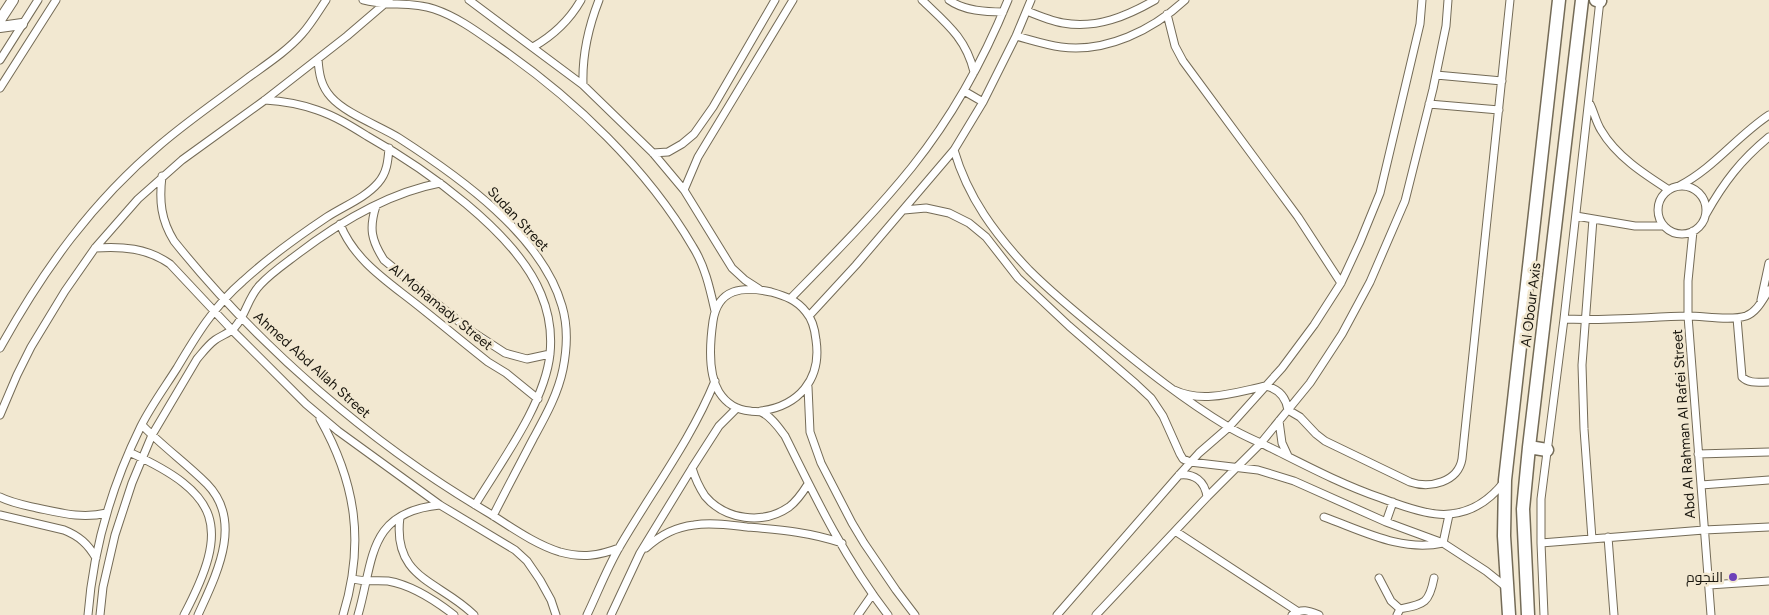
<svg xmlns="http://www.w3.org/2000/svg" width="1769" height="615" font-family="Figtree,Cairo,sans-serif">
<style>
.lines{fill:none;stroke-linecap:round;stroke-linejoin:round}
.minor-casing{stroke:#746b57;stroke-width:9}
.secondary-casing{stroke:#746b57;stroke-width:12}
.trunk-casing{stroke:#746b57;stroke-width:15}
.minor{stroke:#fff;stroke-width:7}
.secondary{stroke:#fff;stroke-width:10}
.trunk{stroke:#fff;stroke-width:12}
.poi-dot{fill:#6d41b9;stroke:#f2e8d1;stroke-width:2}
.labels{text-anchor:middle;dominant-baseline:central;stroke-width:5;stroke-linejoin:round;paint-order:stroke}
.street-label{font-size:14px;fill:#19160e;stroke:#f2e8d1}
.poi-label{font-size:14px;fill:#19160e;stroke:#f2e8d1;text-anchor:end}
</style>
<rect width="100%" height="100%" fill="#f2e8d1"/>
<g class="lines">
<g class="minor-casing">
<path id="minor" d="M 363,0 C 386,7 411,1 434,9 C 458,17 479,33 499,47 C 574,99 647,168 693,247 C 705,266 710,289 715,311
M 469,0 L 583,85 L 653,153 L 684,190 L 732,268 L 745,280 L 759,289
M 922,0 C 946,23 966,38 974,72
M 949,0 C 964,11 986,12 1003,12
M 1027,11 C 1039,16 1051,21 1063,23 C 1097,29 1127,16 1155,0
M 1167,14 L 1175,46 L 1183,61 L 1298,217 L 1341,283
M 1016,36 C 1031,40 1046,45 1061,47 C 1106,53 1153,30 1185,0
M 533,47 C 554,35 569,21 581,0
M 318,59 C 319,74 321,86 331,97 C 346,114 380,126 399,138 C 458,176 542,235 562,306 C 568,326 567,349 563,369 C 558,394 545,417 533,439 C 520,464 506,490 493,516
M 0,60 L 38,0
M 1436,75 L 1502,81
M 583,85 C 582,55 588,28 599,0
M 0,88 L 56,0
M 964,91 L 983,102
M 265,100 C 282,101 300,104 317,110 C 335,116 351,126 367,136 C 424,168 516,232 541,294 C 549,313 552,334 550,354 C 545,403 501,462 475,505
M 1429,104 L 1499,110
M 1590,104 C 1594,112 1596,122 1601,130 C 1616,156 1644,174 1669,190
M 954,150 C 968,198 995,234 1029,270 C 1053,294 1080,316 1106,337 C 1145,369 1184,400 1227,426 C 1241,435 1257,441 1271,448 C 1307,466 1343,485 1381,498 C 1399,505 1431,517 1450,514 C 1472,512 1490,500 1504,482
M 653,153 L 668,152 L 682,144 L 694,134 L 713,107 L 775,0
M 162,176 C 159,201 161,220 174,241 C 259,347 370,443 487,512 C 510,526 534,544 560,552 C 582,558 598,556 619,548
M 1679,186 C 1714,168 1737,136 1769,115
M1658 210a24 24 0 1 1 48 0a24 24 0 1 1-48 0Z
M 684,190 L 698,157 L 793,0
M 376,206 C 369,228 371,240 384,260 L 468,329 L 505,353 L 527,359 L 550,354
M 904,210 L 926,208 L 949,213 L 969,223 L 986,237 L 1018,278 L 1069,326 L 1136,384 L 1151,398 L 1163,416 L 1180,454 L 1183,459 L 1190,462 L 1258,470 L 1294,481 L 1386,522 L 1443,543 L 1486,571 L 1506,587
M 1706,214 C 1724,182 1741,160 1769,137
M 1576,216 L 1635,226 L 1664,226
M 340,224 C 354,260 387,281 416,304 C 440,323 464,343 488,362 L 506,373 L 538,399
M 1693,231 L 1688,281 L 1688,316 L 1711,615
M 95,248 C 122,246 147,248 170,264 L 232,330 L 306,404 L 338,431 L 440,505 L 515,550 L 527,561 L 540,580 L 551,600 L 556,615
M 791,298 C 832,256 875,213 912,167 C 952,117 984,59 1008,0
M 1761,300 L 1769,263
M 809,316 L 856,265 L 954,150 L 983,102 L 1016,36 L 1031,0
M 1737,318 L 1742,377 C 1749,384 1759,382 1769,382
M 1564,319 C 1605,321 1647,317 1688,316 C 1704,316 1731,321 1746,316 C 1757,312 1763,299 1769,290
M 0,348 C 44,269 92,202 161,144 C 189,120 220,99 249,77 C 267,64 287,51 302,34 C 311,24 318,12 326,0
M 808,387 L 810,432 L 821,463 L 852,523 L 864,543 L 896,590 L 915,615
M 1174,390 C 1203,404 1236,392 1266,386 C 1279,389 1286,397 1288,410 L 1300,417 L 1316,434 L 1325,441 L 1410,482 C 1430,489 1458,482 1462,459 L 1510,0
M 761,411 C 798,406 822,380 816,340 C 815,330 813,320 806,312 C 797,300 785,296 771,292 C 743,286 718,288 713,321 C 710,342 708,374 719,392 C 726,403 737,410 750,411 C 753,412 758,411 761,412 C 771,416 779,428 785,436 C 815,497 846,561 888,615
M 0,415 L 17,375 L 31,347 L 65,291 L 95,248 L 138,199 L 182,160 L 265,100 L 347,36 L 389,0
M 320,419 C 356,483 365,543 343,615
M 1279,421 L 1282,443 L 1288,456
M 142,425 C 162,446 186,463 207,484 C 244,522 216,575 198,615
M 129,452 C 221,494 231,526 184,615
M 1698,454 L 1769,452
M 692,468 C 695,478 699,487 705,496 C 725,520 763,525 789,507 C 797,501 803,492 808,484
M 1179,475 C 1194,473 1205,481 1207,497
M 1701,485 L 1769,480
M 0,497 C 12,503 24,505 37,508 C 61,513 82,519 107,513
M 0,515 L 64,530 C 79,536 88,544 96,558
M 400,517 C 392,579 440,581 474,615
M 1324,517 C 1363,531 1401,552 1443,543 L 1449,515
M 1386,522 L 1393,502
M 1175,531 L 1297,611
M 1608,537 L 1614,615
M 1592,539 L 1584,429 L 1582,365 L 1593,219
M 1541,543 L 1704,530 L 1769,527
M 646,548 C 659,536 676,527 694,525 C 711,522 730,525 747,527 C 782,530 809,532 842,543
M 1379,578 L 1391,601 L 1400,609 L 1397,615
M 353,579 C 365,582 376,580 388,581 C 412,585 436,601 454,615
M 1709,585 L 1769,581
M 1400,609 C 1424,604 1429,604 1434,578
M 88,615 C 93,550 112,485 141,426 C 151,406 165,387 177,368 C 196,336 214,306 243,281 C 267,259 300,235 327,217 C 344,206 365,198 378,183 C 387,173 388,161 389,148
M 100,615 L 103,587 L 115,535 L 132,483 L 152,435 L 197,359 C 203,352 208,345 215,340 C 222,335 230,333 235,327 C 246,315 248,297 260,285 C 270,274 283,265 295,256 C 338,223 387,193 440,183
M 358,615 C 374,560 367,512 440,505
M 587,615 C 598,592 607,568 620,546 C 652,491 691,440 715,381
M 611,615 L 640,553 L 692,468 L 719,426 L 737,408
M 858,615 L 872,595
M 1057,615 L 1179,475 L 1199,453 L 1229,427 L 1282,368 L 1314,325 L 1341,283 L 1360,242 L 1380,193 L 1420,24 L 1422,0
M 1096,615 L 1207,497 L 1261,443 L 1310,383 L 1342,334 L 1370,282 L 1405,201 L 1433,89 L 1446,26 L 1448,0
M 1292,615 C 1302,608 1309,611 1319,615
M 1544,615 L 1541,543 L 1541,499 L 1564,319 L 1600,0"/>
</g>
<g class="secondary-casing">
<path id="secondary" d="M 0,20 L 13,0
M 0,27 L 22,24"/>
</g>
<g class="trunk-casing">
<path id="trunk" d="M 1596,0 L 1600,1
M 1529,447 L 1547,450
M 1509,615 L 1504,536 L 1505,480 L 1559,0
M 1528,615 L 1523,509 L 1529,447 L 1582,0"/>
</g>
<use href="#minor" class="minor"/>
<use href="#secondary" class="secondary"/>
<use href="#trunk" class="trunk"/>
</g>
<circle class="poi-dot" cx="1733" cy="577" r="5"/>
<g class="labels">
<g class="street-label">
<text transform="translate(518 219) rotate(47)">Sudan Street</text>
<text transform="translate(1531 305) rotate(-83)">Al Obour Axis</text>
<text transform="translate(441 307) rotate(39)">Al Mohamady Street</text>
<text transform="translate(312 365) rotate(42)">Ahmed Abd Allah Street</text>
<text transform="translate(1684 424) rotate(-94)">Abd Al Rahman Al Rafei Street</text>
</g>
<g class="poi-label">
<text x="1723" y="577">النجوم</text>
</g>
</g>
</svg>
